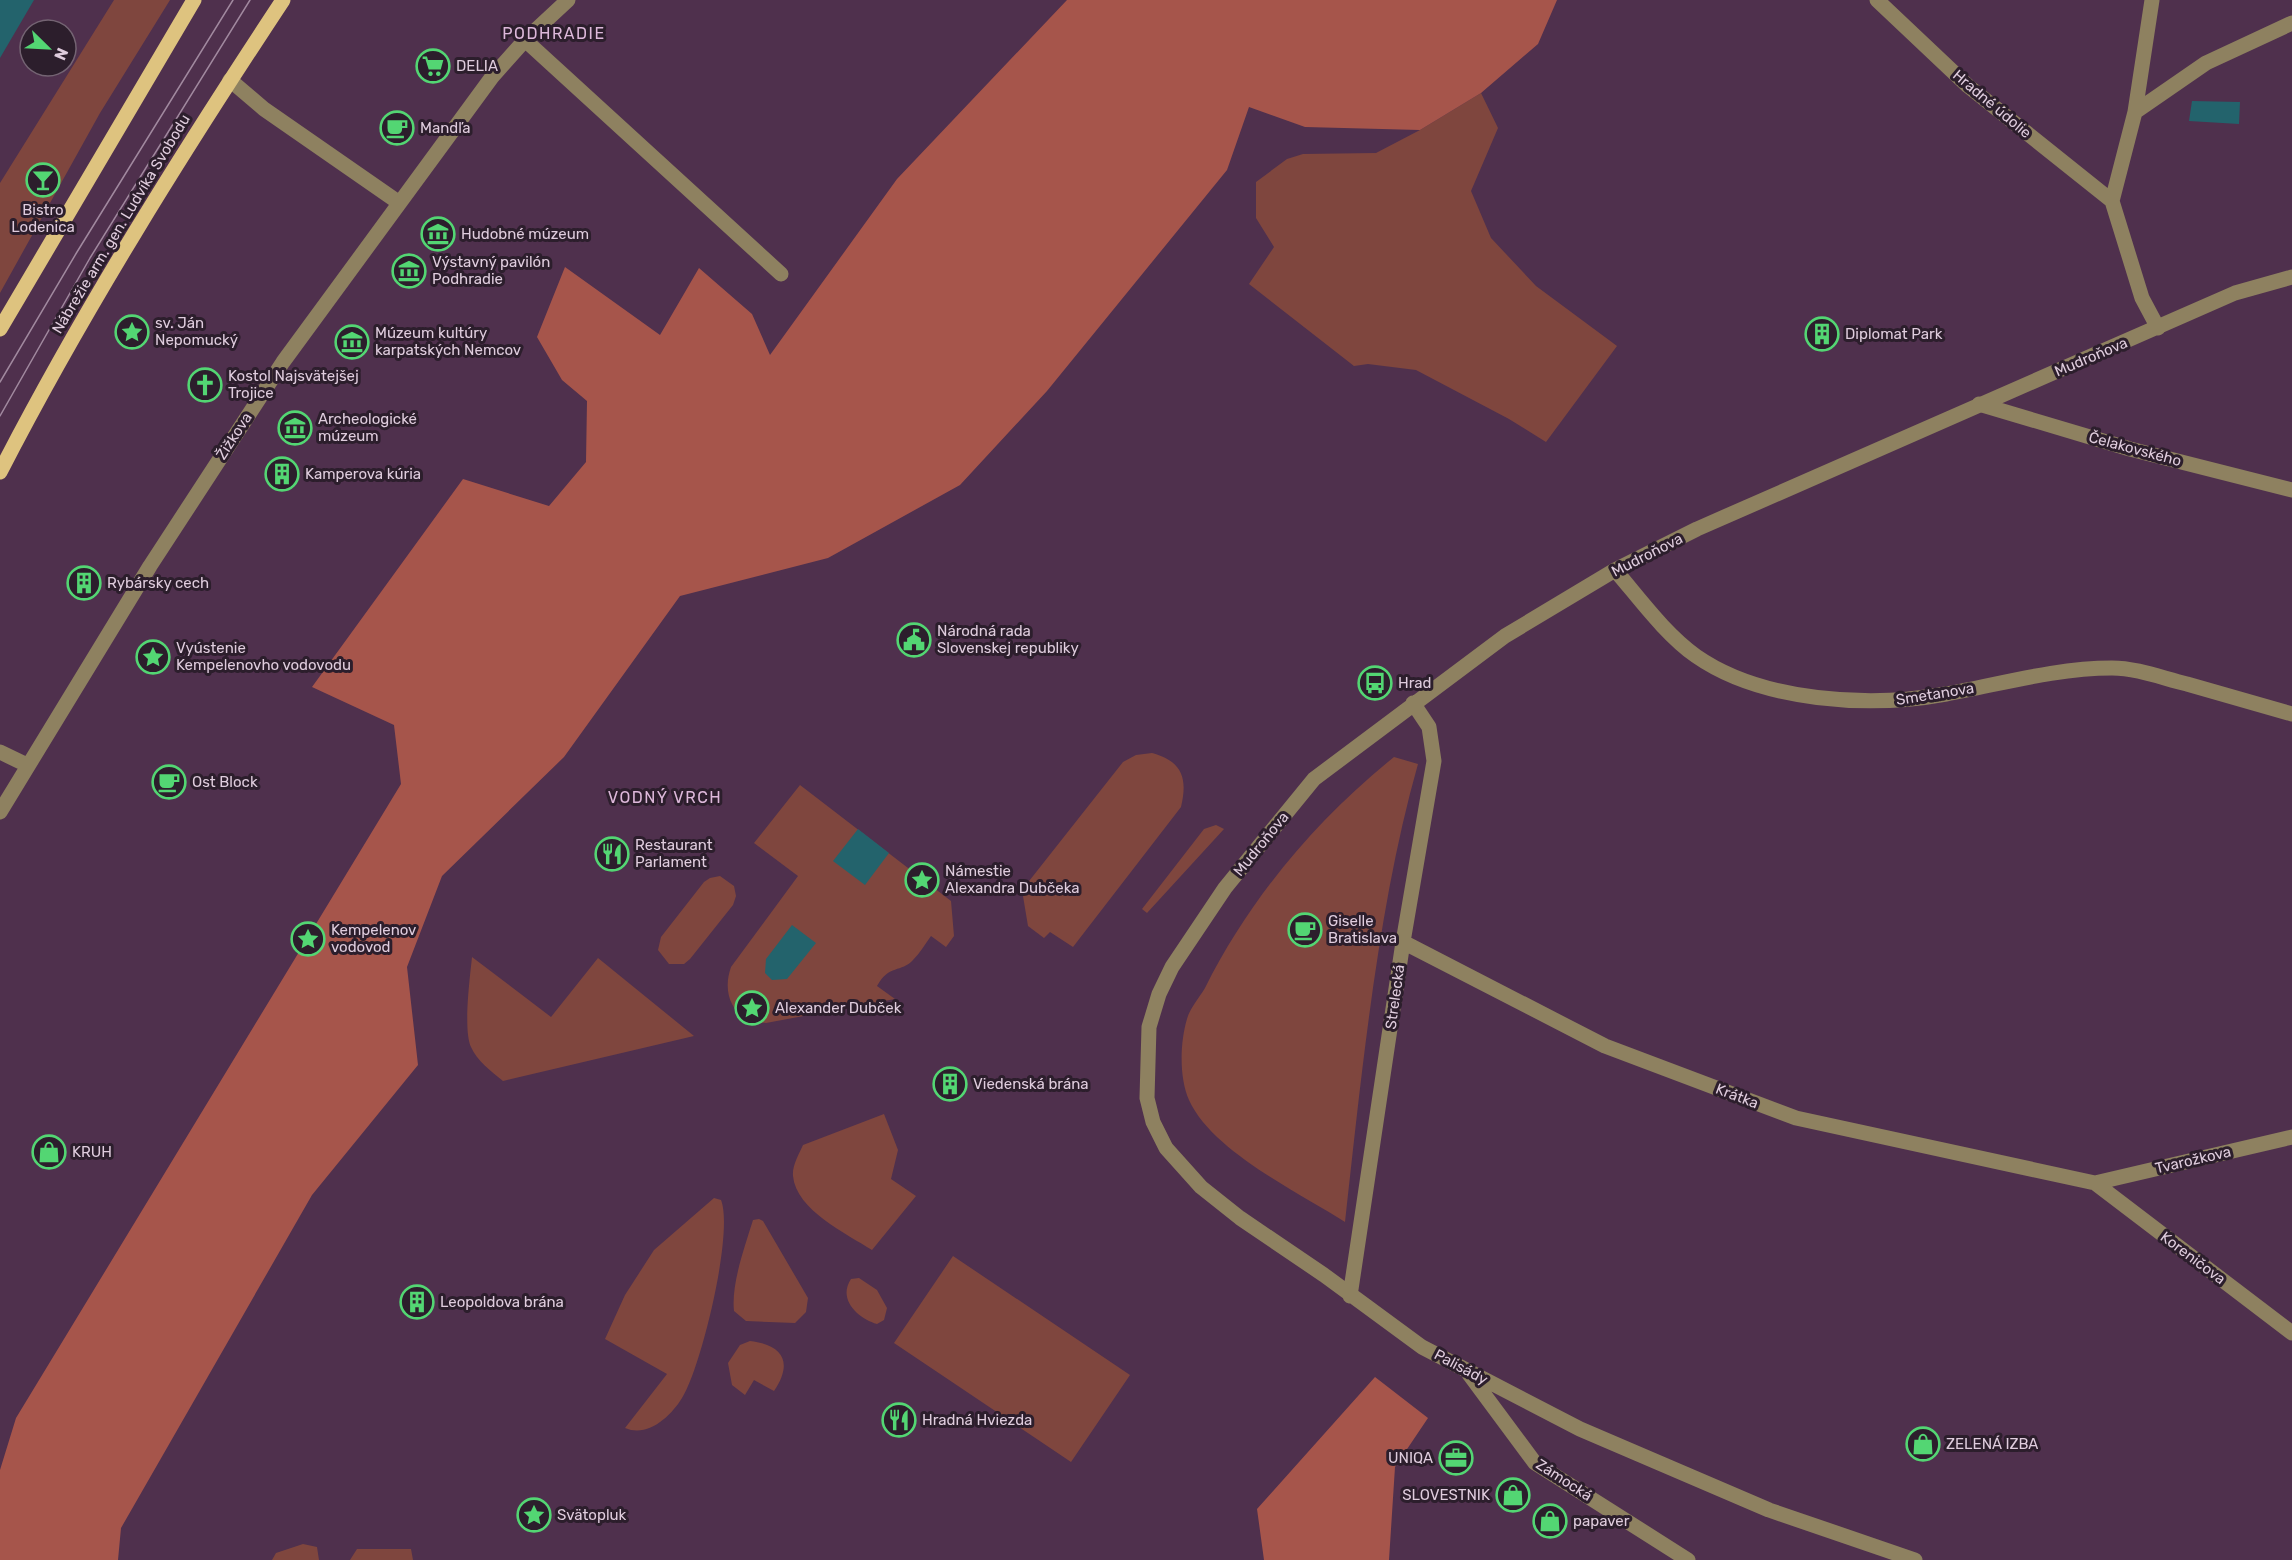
<svg xmlns="http://www.w3.org/2000/svg" width="2292" height="1560" font-family="Rubik,sans-serif">
<style>
.green{fill:#7f463e}
.forest{fill:#a6554b}
.water{fill:#23636c}
.lines{fill:none;stroke-linecap:round;stroke-linejoin:round}
.minor{stroke:#8e8160;stroke-width:15}
.major{stroke:#dec37f;stroke-width:15}
.tram{stroke:#a1899f;stroke-width:1.5}
.labels{text-anchor:middle;dominant-baseline:central;stroke-width:6;stroke-linejoin:round;paint-order:stroke}
.poi-label{font-size:15px;fill:#dfccdd;stroke:#2c1e2c;text-anchor:start}
.street-label{font-size:15px;fill:#dfccdd;stroke:#2c1e2c}
.neighbourhood-label{font-size:16px;letter-spacing:1.5px;fill:#ddb8da;stroke:#2c1e2c}
</style>
<rect width="100%" height="100%" fill="#4f304d"/>
<path class="green" d="M 114,0 L 170,0 L 100,113 L 0,293 L 0,183 Z
M 1481,93 L 1498,128 L 1471,191 L 1491,238 L 1536,286 L 1617,346 L 1546,442 L 1509,419 L 1416,370 L 1368,364 L 1354,366 L 1249,284 L 1274,247 L 1256,218 L 1256,182 L 1287,159 L 1303,154 L 1376,153 L 1420,130 Z
M 1152,753 C 1182,761 1188,778 1181,807 L 1073,947 L 1050,932 L 1044,938 L 1028,926 L 1022,890 L 1123,762 L 1136,755 Z
M 1394,757 L 1418,764 C 1378,905 1362,1070 1345,1222 C 1298,1192 1212,1151 1189,1100 C 1179,1078 1180,1042 1187,1019 C 1190,1008 1199,998 1205,988 C 1250,898 1316,820 1394,757 Z
M 800,785 L 951,901 L 954,936 L 946,947 L 931,936 C 925,944 920,953 913,960 C 901,973 889,964 877,986 L 895,999 L 766,1023 C 734,1023 721,995 731,967 L 798,876 L 754,843 Z
M 1216,825 L 1224,829 L 1147,913 L 1142,909 L 1204,829 Z
M 720,876 L 734,886 L 736,896 L 733,905 L 690,959 L 684,964 L 669,964 L 658,950 L 661,937 L 704,882 L 710,878 Z
M 472,957 L 551,1017 L 598,958 L 694,1036 L 503,1081 C 491,1071 477,1061 471,1047 C 463,1030 470,977 472,957 Z
M 884,1114 L 898,1150 L 891,1179 L 916,1196 L 872,1250 C 847,1234 796,1210 793,1176 C 792,1166 799,1154 803,1145 Z
M 714,1198 L 721,1200 C 734,1233 701,1368 682,1398 C 671,1416 648,1438 625,1428 L 667,1374 L 605,1339 L 625,1295 L 654,1250 Z
M 759,1219 L 763,1221 L 808,1298 L 806,1312 L 795,1323 L 746,1321 L 734,1311 C 731,1284 745,1246 753,1220 Z
M 953,1256 L 1130,1375 L 1071,1462 L 894,1343 Z
M 859,1278 L 877,1290 L 887,1308 L 884,1320 L 877,1324 C 859,1319 837,1300 851,1279 Z
M 750,1341 C 784,1345 793,1363 774,1391 L 754,1380 L 745,1395 L 732,1385 L 728,1363 L 740,1345 Z
M 303,1544 L 317,1547 L 319,1560 L 272,1560 L 276,1553 Z
M 357,1549 L 411,1549 L 413,1560 L 350,1560 Z"/>
<path class="forest" d="M 1067,0 L 1557,0 L 1538,44 L 1481,93 L 1420,130 L 1305,127 L 1249,107 L 1227,170 L 1047,391 L 960,485 L 828,558 L 680,596 L 564,757 L 442,876 L 407,967 L 418,1065 L 312,1195 L 121,1528 L 118,1560 L 0,1560 L 0,1470 L 16,1418 L 401,784 L 394,725 L 312,687 L 463,479 L 549,506 L 586,462 L 587,401 L 562,380 L 537,337 L 565,267 L 660,335 L 699,268 L 752,314 L 770,355 L 897,179 Z
M 1375,1377 L 1428,1418 L 1395,1467 L 1389,1560 L 1264,1560 L 1257,1509 Z"/>
<path class="water" d="M 0,0 L 34,0 L 0,58 Z
M 2192,101 L 2240,102 L 2239,124 L 2189,121 Z
M 858,829 L 889,853 L 865,885 L 833,861 Z
M 792,925 L 816,943 L 787,979 L 772,980 L 765,973 L 766,959 Z"/>
<g class="lines">
<path class="minor" d="M 1877,0 L 1968,86 L 2112,201
M 2152,0 L 2135,112 L 2112,201 L 2142,298 L 2158,328
M 525,40 L 781,274
M 230,80 L 264,109 L 398,202
M 2135,112 L 2206,63 L 2292,23
M 1979,404 L 2130,449 L 2292,490
M 1615,570 C 1640,599 1665,634 1696,656 C 1762,702 1870,708 1946,694 C 2001,684 2056,668 2112,668 C 2137,668 2162,678 2187,684 C 2222,694 2257,704 2292,714
M 0,752 L 27,765
M 0,812 L 150,566 L 283,362 L 492,77 L 525,40 L 568,0
M 1403,942 L 1605,1046 L 1796,1118 L 2095,1183 L 2292,1333
M 2095,1183 L 2292,1137
M 1350,1296 L 1403,942 L 1434,761 L 1429,727 L 1413,703
M 1469,1374 L 1535,1463 L 1688,1560
M 1915,1560 L 1769,1510 L 1580,1429 L 1422,1347 L 1324,1275 L 1240,1218 L 1201,1187 L 1166,1148 L 1153,1122 L 1147,1098 L 1149,1027 L 1159,994 L 1172,967 L 1225,888 L 1314,779 L 1505,636 L 1615,570 L 1697,529 L 2235,293 L 2292,277"/>
<path class="major" d="M 0,329 L 194,0
M 0,472 C 84,309 182,153 283,0"/>
<path class="tram" d="M 0,382 L 77,252 L 233,0
M 0,416 L 90,258 L 250,0"/>
</g>
<defs>
<g id="supermarket-ring" transform="scale(1.725)"><circle r="9.5" fill="#2c1e2c" stroke="#53d673" stroke-width="1.5"/><path d="M-6-5.5h2.5l.6 2H6L4.5 2H-2.5L-4.4-4H-6ZM-1.5 3.2a1.3 1.3 0 1 0 .1 0ZM3 3.2a1.3 1.3 0 1 0 .1 0Z" fill="#53d673"/></g>
<g id="cafe-ring" transform="scale(1.725)"><circle r="9.5" fill="#2c1e2c" stroke="#53d673" stroke-width="1.5"/><path d="M-5.5-4.5H6V0H3Q3 3.5 0 3.5H-2.5Q-5.5 3.5-5.5 0ZM3-3.2v2h1.7v-2ZM-6 4.5H4V6H-6Z" fill="#53d673"/></g>
<g id="bar-ring" transform="scale(1.725)"><circle r="9.5" fill="#2c1e2c" stroke="#53d673" stroke-width="1.5"/><path d="M-6-5H6L.8 .8V4.5H3.5V6h-7V4.5H-.8V.8Z" fill="#53d673"/></g>
<g id="museum-ring" transform="scale(1.725)"><circle r="9.5" fill="#2c1e2c" stroke="#53d673" stroke-width="1.5"/><path d="M0-6L6-3V-2H-6V-3ZM-5-1h2V3h-2ZM-1-1h2V3h-2ZM3-1h2V3H3ZM-6 4H6V6H-6Z" fill="#53d673"/></g>
<g id="sight-ring" transform="scale(1.725)"><circle r="9.5" fill="#2c1e2c" stroke="#53d673" stroke-width="1.5"/><path d="M0-6L1.8-2.2L6-1.7L2.9 1.2L3.7 5.4L0 3.3L-3.7 5.4L-2.9 1.2L-6-1.7L-1.8-2.2Z" fill="#53d673"/></g>
<g id="building-ring" transform="scale(1.725)"><circle r="9.5" fill="#2c1e2c" stroke="#53d673" stroke-width="1.5"/><path d="M-4-6H4V6H1V3H-1V6H-4ZM-2.5-4.3h1.7v1.8h-1.7ZM.8-4.3h1.7v1.8H.8ZM-2.5-1h1.7V.8h-1.7ZM.8-1h1.7V.8H.8Z" fill="#53d673"/></g>
<g id="church-ring" transform="scale(1.725)"><circle r="9.5" fill="#2c1e2c" stroke="#53d673" stroke-width="1.5"/><path d="M-1.2-6h2.4v3.5h3.3v2.4h-3.3V6h-2.4V-.1h-3.3v-2.4h3.3Z" fill="#53d673"/></g>
<g id="civic-ring" transform="scale(1.725)"><circle r="9.5" fill="#2c1e2c" stroke="#53d673" stroke-width="1.5"/><path d="M-.6-6.5H3V-4.5H.6V-3L4-1V1h2V6H-6V1h2V-1L-.6-3ZM-1.2 2.5V6h2.4V2.5Z" fill="#53d673"/></g>
<g id="bus-ring" transform="scale(1.725)"><circle r="9.5" fill="#2c1e2c" stroke="#53d673" stroke-width="1.5"/><path d="M-5-6H5V4H4V6H2V4H-2V6H-4V4H-5ZM-3.5-4V0h7V-4ZM-3.5 1.2v1.5H-2V1.2ZM2 1.2v1.5H3.5V1.2Z" fill="#53d673"/></g>
<g id="restaurant-ring" transform="scale(1.725)"><circle r="9.5" fill="#2c1e2c" stroke="#53d673" stroke-width="1.5"/><path d="M-5-6h1v4h1v-4h1v4h1v-4h1v5L-1.5 .5V6h-2V.5L-5-1ZM5-6V6H3V1.5H1.5Q1.5-4 5-6Z" fill="#53d673"/></g>
<g id="shop-ring" transform="scale(1.725)"><circle r="9.5" fill="#2c1e2c" stroke="#53d673" stroke-width="1.5"/><path d="M-5-2.5h2.3a2.7 3.5 0 0 1 5.4 0H5L5.5 6h-11ZM-1.5-2.5h3a1.5 2.3 0 0 0-3 0Z" fill="#53d673"/></g>
<g id="office-ring" transform="scale(1.725)"><circle r="9.5" fill="#2c1e2c" stroke="#53d673" stroke-width="1.5"/><path d="M-6-3h4V-5.5h4V-3h4V5H-6ZM-1-4.5V-3h2v-1.5ZM-6 0V1H6V0Z" fill="#53d673"/></g>
</defs>
<g fill-rule="evenodd">
<use href="#supermarket-ring" x="433" y="66"/>
<use href="#cafe-ring" x="397" y="128"/>
<use href="#bar-ring" x="43" y="180"/>
<use href="#museum-ring" x="438" y="234"/>
<use href="#museum-ring" x="409" y="271"/>
<use href="#sight-ring" x="132" y="332"/>
<use href="#building-ring" x="1822" y="334"/>
<use href="#museum-ring" x="352" y="342"/>
<use href="#church-ring" x="205" y="385"/>
<use href="#museum-ring" x="295" y="428"/>
<use href="#building-ring" x="282" y="474"/>
<use href="#building-ring" x="84" y="583"/>
<use href="#civic-ring" x="914" y="640"/>
<use href="#sight-ring" x="153" y="657"/>
<use href="#bus-ring" x="1375" y="683"/>
<use href="#cafe-ring" x="169" y="782"/>
<use href="#restaurant-ring" x="612" y="854"/>
<use href="#sight-ring" x="922" y="880"/>
<use href="#cafe-ring" x="1305" y="930"/>
<use href="#sight-ring" x="308" y="939"/>
<use href="#sight-ring" x="752" y="1008"/>
<use href="#building-ring" x="950" y="1084"/>
<use href="#shop-ring" x="49" y="1152"/>
<use href="#building-ring" x="417" y="1302"/>
<use href="#restaurant-ring" x="899" y="1420"/>
<use href="#shop-ring" x="1923" y="1444"/>
<use href="#office-ring" x="1456" y="1458"/>
<use href="#shop-ring" x="1513" y="1495"/>
<use href="#sight-ring" x="534" y="1515"/>
<use href="#shop-ring" x="1550" y="1521"/>
</g>
<g class="labels">
<g class="poi-label">
<text x="456" y="66">DELIA</text>
<text x="420" y="128">Mandľa</text>
<text x="43" y="210" text-anchor="middle">Bistro<tspan x="43" dy="17">Lodenica</tspan></text>
<text x="461" y="234">Hudobné múzeum</text>
<text x="432" y="262">Výstavný pavilón<tspan x="432" dy="17">Podhradie</tspan></text>
<text x="155" y="323">sv. Ján<tspan x="155" dy="17">Nepomucký</tspan></text>
<text x="375" y="333">Múzeum kultúry<tspan x="375" dy="17">karpatských Nemcov</tspan></text>
<text x="1845" y="334">Diplomat Park</text>
<text x="228" y="376">Kostol Najsvätejšej<tspan x="228" dy="17">Trojice</tspan></text>
<text x="318" y="419">Archeologické<tspan x="318" dy="17">múzeum</tspan></text>
<text x="305" y="474">Kamperova kúria</text>
<text x="107" y="583">Rybársky cech</text>
<text x="937" y="631">Národná rada<tspan x="937" dy="17">Slovenskej republiky</tspan></text>
<text x="176" y="648">Vyústenie<tspan x="176" dy="17">Kempelenovho vodovodu</tspan></text>
<text x="1398" y="683">Hrad</text>
<text x="192" y="782">Ost Block</text>
<text x="635" y="845">Restaurant<tspan x="635" dy="17">Parlament</tspan></text>
<text x="945" y="871">Námestie<tspan x="945" dy="17">Alexandra Dubčeka</tspan></text>
<text x="1328" y="921">Giselle<tspan x="1328" dy="17">Bratislava</tspan></text>
<text x="331" y="930">Kempelenov<tspan x="331" dy="17">vodovod</tspan></text>
<text x="775" y="1008">Alexander Dubček</text>
<text x="973" y="1084">Viedenská brána</text>
<text x="72" y="1152">KRUH</text>
<text x="440" y="1302">Leopoldova brána</text>
<text x="922" y="1420">Hradná Hviezda</text>
<text x="1946" y="1444">ZELENÁ IZBA</text>
<text x="1433" y="1458" text-anchor="end">UNIQA</text>
<text x="1490" y="1495" text-anchor="end">SLOVESTNIK</text>
<text x="557" y="1515">Svätopluk</text>
<text x="1573" y="1521">papaver</text>
</g>
<g class="street-label">
<text transform="translate(1992 104) rotate(40)">Hradné údolie</text>
<text transform="translate(121 224) rotate(-59)">Nábrežie arm. gen. Ludvíka Svobodu</text>
<text transform="translate(2091 357) rotate(-23)">Mudroňova</text>
<text transform="translate(234 436) rotate(-57)">Žižkova</text>
<text transform="translate(2135 449) rotate(15)">Čelakovského</text>
<text transform="translate(1647 555) rotate(-27)">Mudroňova</text>
<text transform="translate(1935 694) rotate(-9)">Smetanova</text>
<text transform="translate(1261 844) rotate(-51)">Mudroňova</text>
<text transform="translate(1395 997) rotate(-82)">Strelecká</text>
<text transform="translate(1737 1096) rotate(21)">Krátka</text>
<text transform="translate(2193 1160) rotate(-13)">Tvarožkova</text>
<text transform="translate(2193 1258) rotate(37)">Koreničova</text>
<text transform="translate(1461 1367) rotate(28)">Palisády</text>
<text transform="translate(1564 1480) rotate(33)">Zámocká</text>
</g>
<g class="neighbourhood-label">
<text x="554" y="33">PODHRADIE</text>
<text x="665" y="797">VODNÝ VRCH</text>
</g>
</g>
<g transform="translate(48 48) rotate(114)"><circle r="28" fill="#2c1e2c" stroke="#746473" stroke-width="1.5"/>
<path d="M0-4.5L10 22L0 15L-10 22Z" fill="#53d673"/>
<text y="-9" font-size="16" font-weight="bold" text-anchor="middle" fill="#dfccdd">N</text>
</g>
</svg>
